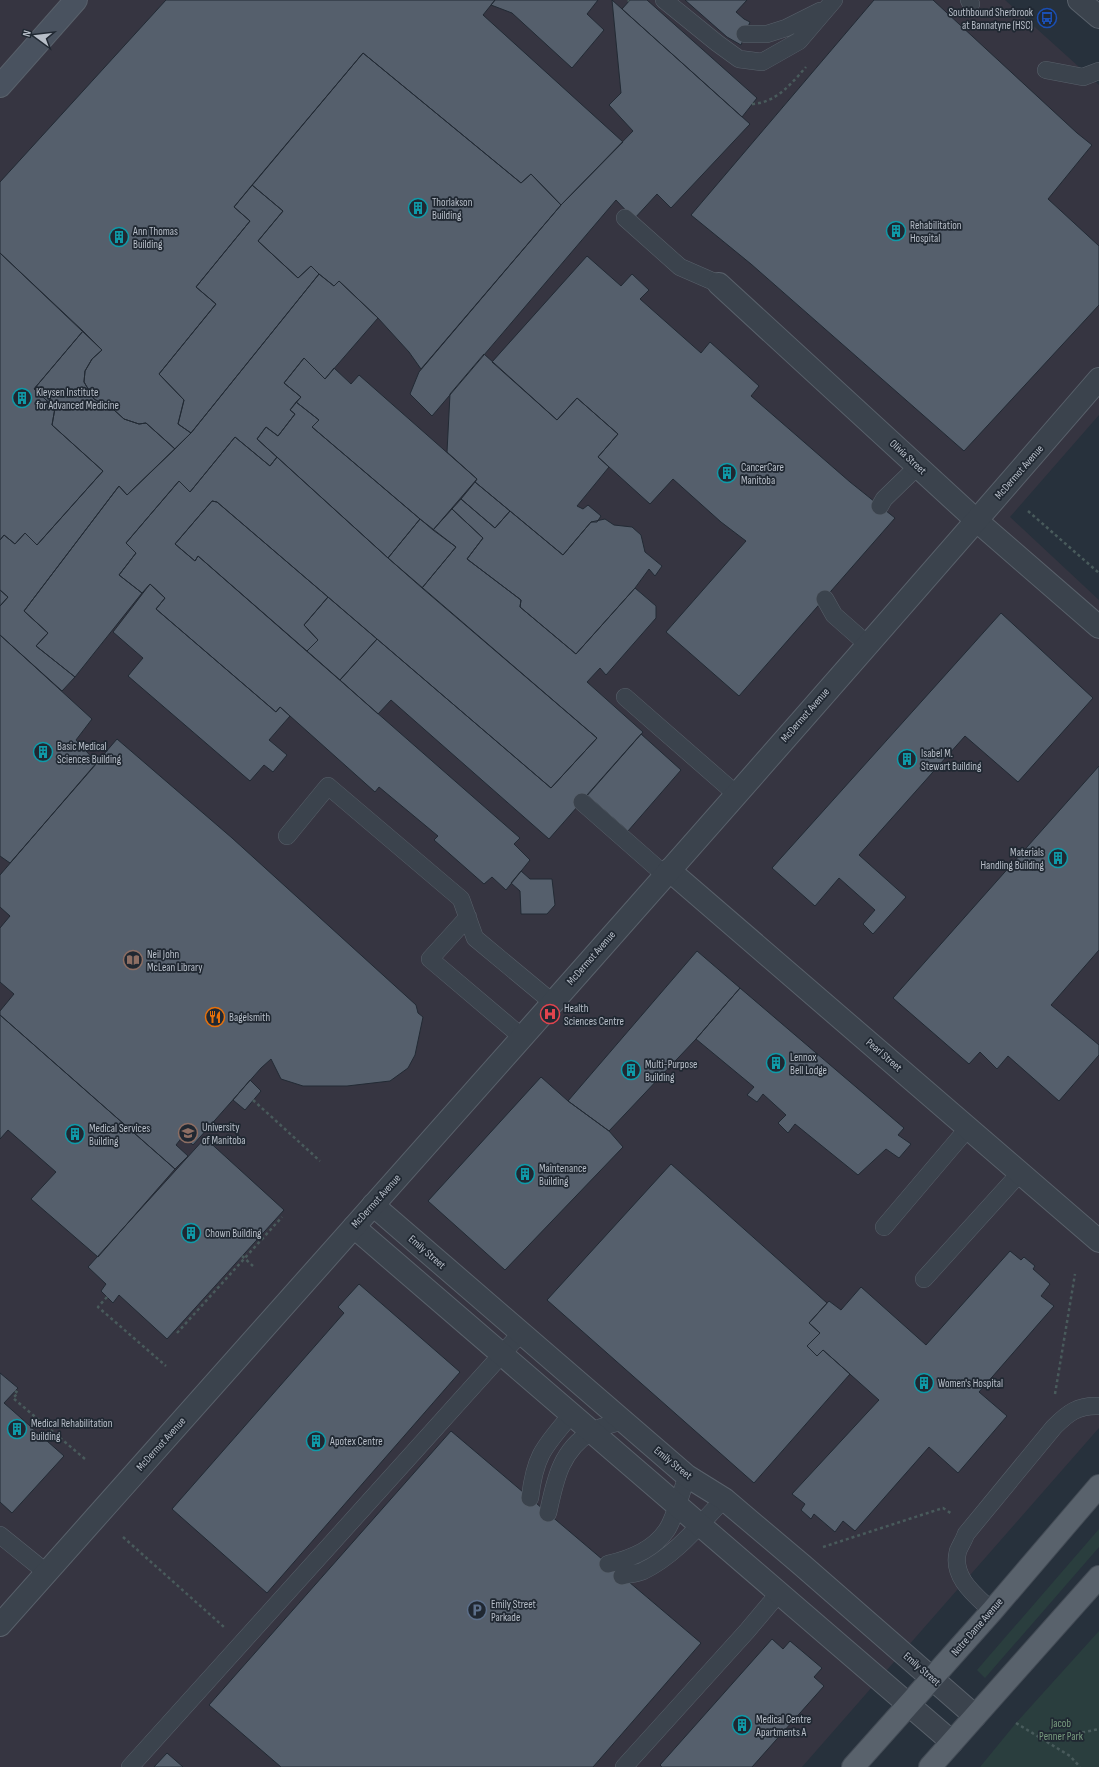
<svg xmlns="http://www.w3.org/2000/svg" width="1099" height="1767" font-family="'Sofia Sans Condensed',sans-serif">
<style>
.medical{fill:#363541}
.green{fill:#2a3e3e}
.building{fill:#555f6c;stroke:#222a34}
.lines{fill:none;stroke-linecap:round;stroke-linejoin:round}
.service-casing{stroke:#59616b;stroke-width:18}
.minor-casing{stroke:#59616b;stroke-width:24}
.tertiary-casing{stroke:#59616b;stroke-width:24}
.secondary-casing{stroke:#59616b;stroke-width:24}
.primary-casing{stroke:#444c56;stroke-width:24}
.path{stroke:#495b5c;stroke-width:2.5;stroke-dasharray:3 3;stroke-linecap:butt}
.service{stroke:#3b434d;stroke-width:17}
.minor{stroke:#3b434d;stroke-width:22}
.tertiary{stroke:#3b434d;stroke-width:22}
.secondary{stroke:#49525f;stroke-width:22}
.primary{stroke:#59626c;stroke-width:22}
.labels{text-anchor:middle;dominant-baseline:central;stroke-width:3.5;stroke-linejoin:round;paint-order:stroke}
.poi-label{font-size:11px;fill:#b7bec8;stroke:#202832;text-anchor:start}
.street-label{font-size:11px;fill:#b7bec8;stroke:#202832}
.park-label{font-size:11px;fill:#779b7e;stroke:#202832}
</style>
<rect width="100%" height="100%" fill="#27313c"/>
<path class="medical" d="M 0,0 L 1005,0 L 1099,85 L 1099,415 L 1010,517 L 1099,600 L 1099,1428 L 802,1767 L 0,1767 Z"/>
<path class="green" d="M 1099,1529 L 1099,1547 L 985,1678 L 977,1670 Z
M 1099,1631 L 1099,1767 L 980,1767 L 1016,1723 Z"/>
<path class="building" d="M 166,0 L 495,0 L 483,15 L 623,142 L 561,205 L 531,174 L 521,183 L 363,53 L 234,207 L 250,221 L 196,287 L 216,304 L 159,374 L 184,400 L 178,424 L 191,433 L 175,449 L 146,423 L 139,424 L 124,419 L 113,409 L 94,399 L 84,382 L 85,371 L 92,359 L 102,350 L 0,253 L 0,182 Z
M 495,0 L 598,0 L 587,14 L 604,30 L 572,68 L 512,13 L 491,5 Z
M 612,0 L 750,124 L 671,208 L 657,194 L 634,219 L 616,200 L 432,416 L 410,394 L 419,372 L 561,205 L 633,131 L 609,105 L 621,93 Z
M 630,0 L 647,0 L 757,98 L 742,117 L 622,9 Z
M 685,0 L 747,0 L 736,12 L 744,19 L 750,22 L 741,45 L 727,37 Z
M 874,0 L 933,0 L 1077,133 L 1092,145 L 1048,199 L 1099,246 L 1099,305 L 964,451 L 751,264 L 691,215 Z
M 363,53 L 521,183 L 531,174 L 561,205 L 421,369 L 409,352 L 378,318 L 339,281 L 334,286 L 319,274 L 311,266 L 298,278 L 258,241 L 283,211 L 252,185 Z
M 252,185 L 283,211 L 258,241 L 298,278 L 311,266 L 319,274 L 191,433 L 178,424 L 184,400 L 159,374 L 216,304 L 196,287 L 250,221 L 234,207 Z
M 0,253 L 83,331 L 34,389 L 55,408 L 52,425 L 103,471 L 37,545 L 25,533 L 15,544 L 4,535 L 0,540 Z
M 587,256 L 621,286 L 632,274 L 649,290 L 640,299 L 701,353 L 710,342 L 759,386 L 751,396 L 850,482 L 895,518 L 739,696 L 666,632 L 746,541 L 721,522 L 673,479 L 650,504 L 598,457 L 618,434 L 577,398 L 557,420 L 492,362 Z
M 319,274 L 334,286 L 339,281 L 378,318 L 325,379 L 304,358 L 284,383 L 301,397 L 290,410 L 295,414 L 278,436 L 266,427 L 257,439 L 277,457 L 270,466 L 235,437 L 190,492 L 179,481 L 126,543 L 136,553 L 119,575 L 142,593 L 75,677 L 36,646 L 48,633 L 24,611 L 119,486 L 127,495 L 191,433 Z
M 83,331 L 102,350 L 92,359 L 85,371 L 84,382 L 94,399 L 113,409 L 124,419 L 139,424 L 146,423 L 175,449 L 127,495 L 119,486 L 24,611 L 48,633 L 36,646 L 75,677 L 62,691 L 0,635 L 0,606 L 8,597 L 0,590 L 0,540 L 4,535 L 15,544 L 25,533 L 37,545 L 103,471 L 52,425 L 55,408 L 34,389 Z
M 484,354 L 557,420 L 577,398 L 618,434 L 598,457 L 609,467 L 577,506 L 583,509 L 588,505 L 601,516 L 597,522 L 591,522 L 563,555 L 475,482 L 477,479 L 447,452 L 450,394 Z
M 304,358 L 325,379 L 334,368 L 351,384 L 359,375 L 477,479 L 433,530 L 312,427 L 319,420 L 296,402 L 301,397 L 284,383 Z
M 296,402 L 319,420 L 312,427 L 420,519 L 388,558 L 257,439 L 266,427 L 278,436 L 295,414 L 290,410 Z
M 235,437 L 270,466 L 277,457 L 388,558 L 597,738 L 551,788 L 217,502 L 212,501 L 175,544 L 195,561 L 198,556 L 520,838 L 514,844 L 530,860 L 506,890 L 492,877 L 484,884 L 434,840 L 438,836 L 379,787 L 375,792 L 280,707 L 276,712 L 156,609 L 165,598 L 150,584 L 142,593 L 119,575 L 136,553 L 126,543 L 179,481 L 190,492 Z
M 475,482 L 510,511 L 495,528 L 461,499 Z
M 461,499 L 495,528 L 510,511 L 563,555 L 591,522 L 605,519 L 614,525 L 632,527 L 641,535 L 645,552 L 662,566 L 655,576 L 649,569 L 635,588 L 576,654 L 520,607 L 521,600 L 467,559 L 483,538 L 452,509 Z
M 212,501 L 217,502 L 328,597 L 304,625 L 318,640 L 307,651 L 198,556 L 195,561 L 175,544 Z
M 452,509 L 483,538 L 467,559 L 521,600 L 520,607 L 576,654 L 635,588 L 656,606 L 656,618 L 606,675 L 600,668 L 587,682 L 643,732 L 549,839 L 391,700 L 378,714 L 340,680 L 377,639 L 551,788 L 597,738 L 422,588 L 456,547 L 433,530 Z
M 420,519 L 456,547 L 422,588 L 388,558 Z
M 150,584 L 165,598 L 156,609 L 276,712 L 280,707 L 290,716 L 269,740 L 287,755 L 273,772 L 264,765 L 250,781 L 128,676 L 143,658 L 113,632 Z
M 0,590 L 8,597 L 0,606 Z
M 328,597 L 377,639 L 340,680 L 307,651 L 318,640 L 304,625 Z
M 1001,613 L 1093,698 L 1018,782 L 965,736 L 859,855 L 906,897 L 873,934 L 863,924 L 875,910 L 839,878 L 815,906 L 772,868 Z
M 0,635 L 92,719 L 76,740 L 97,763 L 10,863 L 0,856 Z
M 641,734 L 681,770 L 628,831 L 587,795 Z
M 117,739 L 232,838 L 416,1005 L 418,1013 L 423,1017 L 415,1055 L 408,1068 L 390,1081 L 347,1086 L 303,1086 L 281,1079 L 271,1059 L 261,1068 L 193,1145 L 183,1136 L 176,1145 L 188,1156 L 175,1169 L 0,1015 L 0,1011 L 14,994 L 0,982 L 0,928 L 10,916 L 0,907 L 0,875 Z
M 1099,766 L 1099,950 L 1051,1005 L 1099,1045 L 1099,1055 L 1059,1101 L 1008,1056 L 997,1069 L 980,1052 L 969,1064 L 893,998 Z
M 521,871 L 530,879 L 552,879 L 555,905 L 547,914 L 521,914 L 520,891 L 511,883 Z
M 697,951 L 740,988 L 696,1039 L 609,1131 L 568,1101 Z
M 740,988 L 904,1128 L 898,1135 L 911,1144 L 899,1158 L 886,1149 L 858,1175 L 795,1124 L 788,1133 L 778,1123 L 786,1115 L 763,1094 L 757,1102 L 747,1095 L 754,1087 L 696,1039 Z
M 0,1015 L 175,1169 L 98,1257 L 31,1199 L 56,1172 L 8,1130 L 0,1139 Z
M 541,1077 L 568,1101 L 609,1131 L 623,1147 L 505,1270 L 428,1201 Z
M 250,1080 L 261,1091 L 245,1110 L 233,1100 Z
M 205,1138 L 284,1210 L 167,1339 L 119,1295 L 113,1303 L 101,1291 L 106,1284 L 88,1267 Z
M 671,1164 L 827,1303 L 809,1323 L 820,1333 L 807,1346 L 817,1356 L 823,1350 L 850,1374 L 754,1483 L 547,1300 Z
M 1010,1251 L 1021,1260 L 1024,1257 L 1035,1266 L 1033,1269 L 1050,1284 L 1041,1296 L 1054,1306 L 979,1392 L 1007,1416 L 958,1473 L 929,1447 L 855,1531 L 843,1521 L 835,1532 L 814,1514 L 811,1519 L 801,1510 L 805,1504 L 792,1494 L 879,1400 L 823,1350 L 817,1356 L 807,1346 L 820,1333 L 809,1323 L 829,1301 L 841,1310 L 861,1287 L 926,1345 Z
M 359,1284 L 460,1372 L 267,1593 L 172,1509 L 344,1313 L 338,1307 Z
M 0,1373 L 18,1388 L 4,1403 L 64,1456 L 12,1513 L 0,1502 Z
M 451,1431 L 701,1643 L 593,1767 L 281,1767 L 209,1705 Z
M 772,1639 L 783,1649 L 790,1641 L 822,1668 L 814,1677 L 824,1686 L 752,1767 L 662,1767 L 660,1765 Z
M 167,1753 L 183,1767 L 154,1767 Z"/>
<g class="lines">
<g class="service-casing">
<path id="service" d="M 664,0 L 717,43 L 739,59 L 762,62 L 799,41 L 834,0
M 969,0 L 971,4
M 745,34 L 767,34 L 786,28 L 820,11
M 1046,70 L 1083,77 L 1099,71
M 625,218 L 680,267 L 719,284
M 880,506 L 884,499 L 918,466
M 825,599 L 834,615 L 867,644
M 625,697 L 736,794
M 582,802 L 665,875
M 287,836 L 328,786 L 461,899 L 475,938 L 552,1002
M 468,917 L 430,959 L 522,1037
M 884,1227 L 968,1128
M 924,1279 L 1020,1173
M 530,1498 C 535,1455 544,1447 571,1415
M 548,1513 C 555,1481 560,1451 591,1432 C 600,1426 613,1424 623,1421
M 0,1535 L 47,1573
M 608,1564 C 630,1559 653,1550 666,1531 C 674,1521 682,1490 687,1476
M 622,1576 C 628,1574 636,1574 643,1571 C 676,1555 699,1525 724,1499
M 992,1611 C 975,1595 951,1577 958,1551 C 960,1546 964,1540 966,1534 L 1054,1427 C 1068,1413 1078,1405 1099,1406
M 130,1767 L 521,1333
M 624,1767 L 747,1631 L 779,1593"/>
</g>
<g class="minor-casing">
<path id="minor" d="M 719,284 L 977,521 L 1099,627
M 669,870 L 1099,1241
M 373,1205 L 687,1476 L 724,1499 L 802,1565 L 975,1716
M 354,1227 L 952,1742"/>
</g>
<g class="tertiary-casing">
<path id="tertiary" d="M 1079,0 L 1099,17
M 0,1625 C 368,1211 737,798 1099,379"/>
</g>
<g class="secondary-casing">
<path id="secondary" d="M 0,86 L 76,0"/>
</g>
<g class="primary-casing">
<path id="primary" d="M 853,1767 L 992,1611 L 1099,1486
M 930,1767 L 1099,1577"/>
</g>
<path class="path" d="M 628,0 L 629,1
M 752,104 C 776,103 792,83 806,67
M 1028,511 L 1099,573
M 253,1100 L 320,1161
M 242,1256 L 253,1266
M 107,1297 L 98,1307 L 166,1366
M 177,1333 L 282,1217
M 15,1391 L 18,1393 L 13,1398 L 85,1459
M 1055,1394 L 1075,1274
M 123,1537 L 224,1627
M 823,1547 L 943,1508 L 952,1514
M 1016,1723 L 1070,1756 L 1080,1767
M 1047,1740 L 1099,1729"/>
<use href="#service" class="service"/>
<use href="#minor" class="minor"/>
<use href="#tertiary" class="tertiary"/>
<use href="#secondary" class="secondary"/>
<use href="#primary" class="primary"/>
</g>
<defs>
<g id="bus-ring" transform="scale(1)"><circle r="9.5" fill="#202832" stroke="#1a4fb4" stroke-width="1.5"/><path d="M-5-6H5V4H4V6H2V4H-2V6H-4V4H-5ZM-3.5-4V0h7V-4ZM-3.5 1.2v1.5H-2V1.2ZM2 1.2v1.5H3.5V1.2Z" fill="#1a4fb4"/></g>
<g id="building-ring" transform="scale(1)"><circle r="9.5" fill="#202832" stroke="#0f9aa8" stroke-width="1.5"/><path d="M-4-6H4V6H1V3H-1V6H-4ZM-2.5-4.3h1.7v1.8h-1.7ZM.8-4.3h1.7v1.8H.8ZM-2.5-1h1.7V.8h-1.7ZM.8-1h1.7V.8H.8Z" fill="#0f9aa8"/></g>
<g id="library-ring" transform="scale(1)"><circle r="9.5" fill="#202832" stroke="#8d6e63" stroke-width="1.5"/><path d="M-6-4Q-3-5.5-.7-3.5V5Q-3 3-6 4ZM6-4Q3-5.5 .7-3.5V5Q3 3 6 4Z" fill="#8d6e63"/></g>
<g id="hospital-ring" transform="scale(1)"><circle r="9.5" fill="#202832" stroke="#e0444e" stroke-width="1.5"/><path d="M-5-5h3v3.5h4V-5h3V5h-3V1.5h-4V5h-3Z" fill="#e0444e"/></g>
<g id="restaurant-ring" transform="scale(1)"><circle r="9.5" fill="#202832" stroke="#e8710a" stroke-width="1.5"/><path d="M-5-6h1v4h1v-4h1v4h1v-4h1v5L-1.5 .5V6h-2V.5L-5-1ZM5-6V6H3V1.5H1.5Q1.5-4 5-6Z" fill="#e8710a"/></g>
<g id="university-ring" transform="scale(1)"><circle r="9.5" fill="#202832" stroke="#8d6e63" stroke-width="1.5"/><path d="M0-5L7-2L0 1L-7-2ZM-4 1L0 2.5L4 1V4Q0 6-4 4Z" fill="#8d6e63"/></g>
<g id="parking-ring" transform="scale(1)"><circle r="9.5" fill="#202832" stroke="#5c6f8a" stroke-width="1.5"/><path d="M-3.5-5.5H1a3.5 3.5 0 0 1 0 7H-1V5.5H-3.5ZM-1-3.4V-.6H.8a1.4 1.4 0 0 0 0-2.8Z" fill="#5c6f8a"/></g>
</defs>
<g fill-rule="evenodd">
<use href="#bus-ring" x="1047" y="18"/>
<use href="#building-ring" x="418" y="208"/>
<use href="#building-ring" x="896" y="231"/>
<use href="#building-ring" x="119" y="237"/>
<use href="#building-ring" x="22" y="398"/>
<use href="#building-ring" x="727" y="473"/>
<use href="#building-ring" x="43" y="752"/>
<use href="#building-ring" x="907" y="759"/>
<use href="#building-ring" x="1058" y="858"/>
<use href="#library-ring" x="133" y="960"/>
<use href="#hospital-ring" x="550" y="1014"/>
<use href="#restaurant-ring" x="215" y="1017"/>
<use href="#building-ring" x="776" y="1063"/>
<use href="#building-ring" x="631" y="1070"/>
<use href="#university-ring" x="188" y="1133"/>
<use href="#building-ring" x="75" y="1134"/>
<use href="#building-ring" x="525" y="1174"/>
<use href="#building-ring" x="191" y="1233"/>
<use href="#building-ring" x="924" y="1383"/>
<use href="#building-ring" x="17" y="1429"/>
<use href="#building-ring" x="316" y="1441"/>
<use href="#parking-ring" x="477" y="1610"/>
<use href="#building-ring" x="742" y="1725"/>
</g>
<g class="labels">
<g class="poi-label">
<text x="1033" y="12" text-anchor="end">Southbound Sherbrook<tspan x="1033" dy="13">at Bannatyne (HSC)</tspan></text>
<text x="432" y="202">Thorlakson<tspan x="432" dy="13">Building</tspan></text>
<text x="910" y="225">Rehabilitation<tspan x="910" dy="13">Hospital</tspan></text>
<text x="133" y="231">Ann Thomas<tspan x="133" dy="13">Building</tspan></text>
<text x="36" y="392">Kleysen Institute<tspan x="36" dy="13">for Advanced Medicine</tspan></text>
<text x="741" y="467">CancerCare<tspan x="741" dy="13">Manitoba</tspan></text>
<text x="57" y="746">Basic Medical<tspan x="57" dy="13">Sciences Building</tspan></text>
<text x="921" y="753">Isabel M.<tspan x="921" dy="13">Stewart Building</tspan></text>
<text x="1044" y="852" text-anchor="end">Materials<tspan x="1044" dy="13">Handling Building</tspan></text>
<text x="147" y="954">Neil John<tspan x="147" dy="13">McLean Library</tspan></text>
<text x="564" y="1008">Health<tspan x="564" dy="13">Sciences Centre</tspan></text>
<text x="229" y="1017">Bagelsmith</text>
<text x="790" y="1057">Lennox<tspan x="790" dy="13">Bell Lodge</tspan></text>
<text x="645" y="1064">Multi-Purpose<tspan x="645" dy="13">Building</tspan></text>
<text x="202" y="1127">University<tspan x="202" dy="13">of Manitoba</tspan></text>
<text x="89" y="1128">Medical Services<tspan x="89" dy="13">Building</tspan></text>
<text x="539" y="1168">Maintenance<tspan x="539" dy="13">Building</tspan></text>
<text x="205" y="1233">Chown Building</text>
<text x="938" y="1383">Women's Hospital</text>
<text x="31" y="1423">Medical Rehabilitation<tspan x="31" dy="13">Building</tspan></text>
<text x="330" y="1441">Apotex Centre</text>
<text x="491" y="1604">Emily Street<tspan x="491" dy="13">Parkade</tspan></text>
<text x="756" y="1719">Medical Centre<tspan x="756" dy="13">Apartments A</tspan></text>
</g>
<g class="street-label">
<text transform="translate(908 457) rotate(43)">Olivia Street</text>
<text transform="translate(1019 472) rotate(-49)">McDermot Avenue</text>
<text transform="translate(805 715) rotate(-49)">McDermot Avenue</text>
<text transform="translate(591 958) rotate(-49)">McDermot Avenue</text>
<text transform="translate(884 1055) rotate(41)">Pearl Street</text>
<text transform="translate(376 1201) rotate(-48)">McDermot Avenue</text>
<text transform="translate(427 1252) rotate(41)">Emily Street</text>
<text transform="translate(161 1444) rotate(-48)">McDermot Avenue</text>
<text transform="translate(673 1463) rotate(39)">Emily Street</text>
<text transform="translate(977 1627) rotate(-49)">Notre Dame Avenue</text>
<text transform="translate(922 1669) rotate(41)">Emily Street</text>
</g>
<g class="park-label">
<text x="1061" y="1723">Jacob<tspan x="1061" dy="13">Penner Park</tspan></text>
</g>
</g>
<g transform="translate(36 36) rotate(285)" stroke="#202832" stroke-width="3" paint-order="stroke">
<path d="M0-3L7 15L0 10L-7 15Z" fill="#b7bec8"/>
<text y="-6" font-size="11" font-weight="bold" text-anchor="middle" fill="#b7bec8">N</text>
</g>
</svg>
